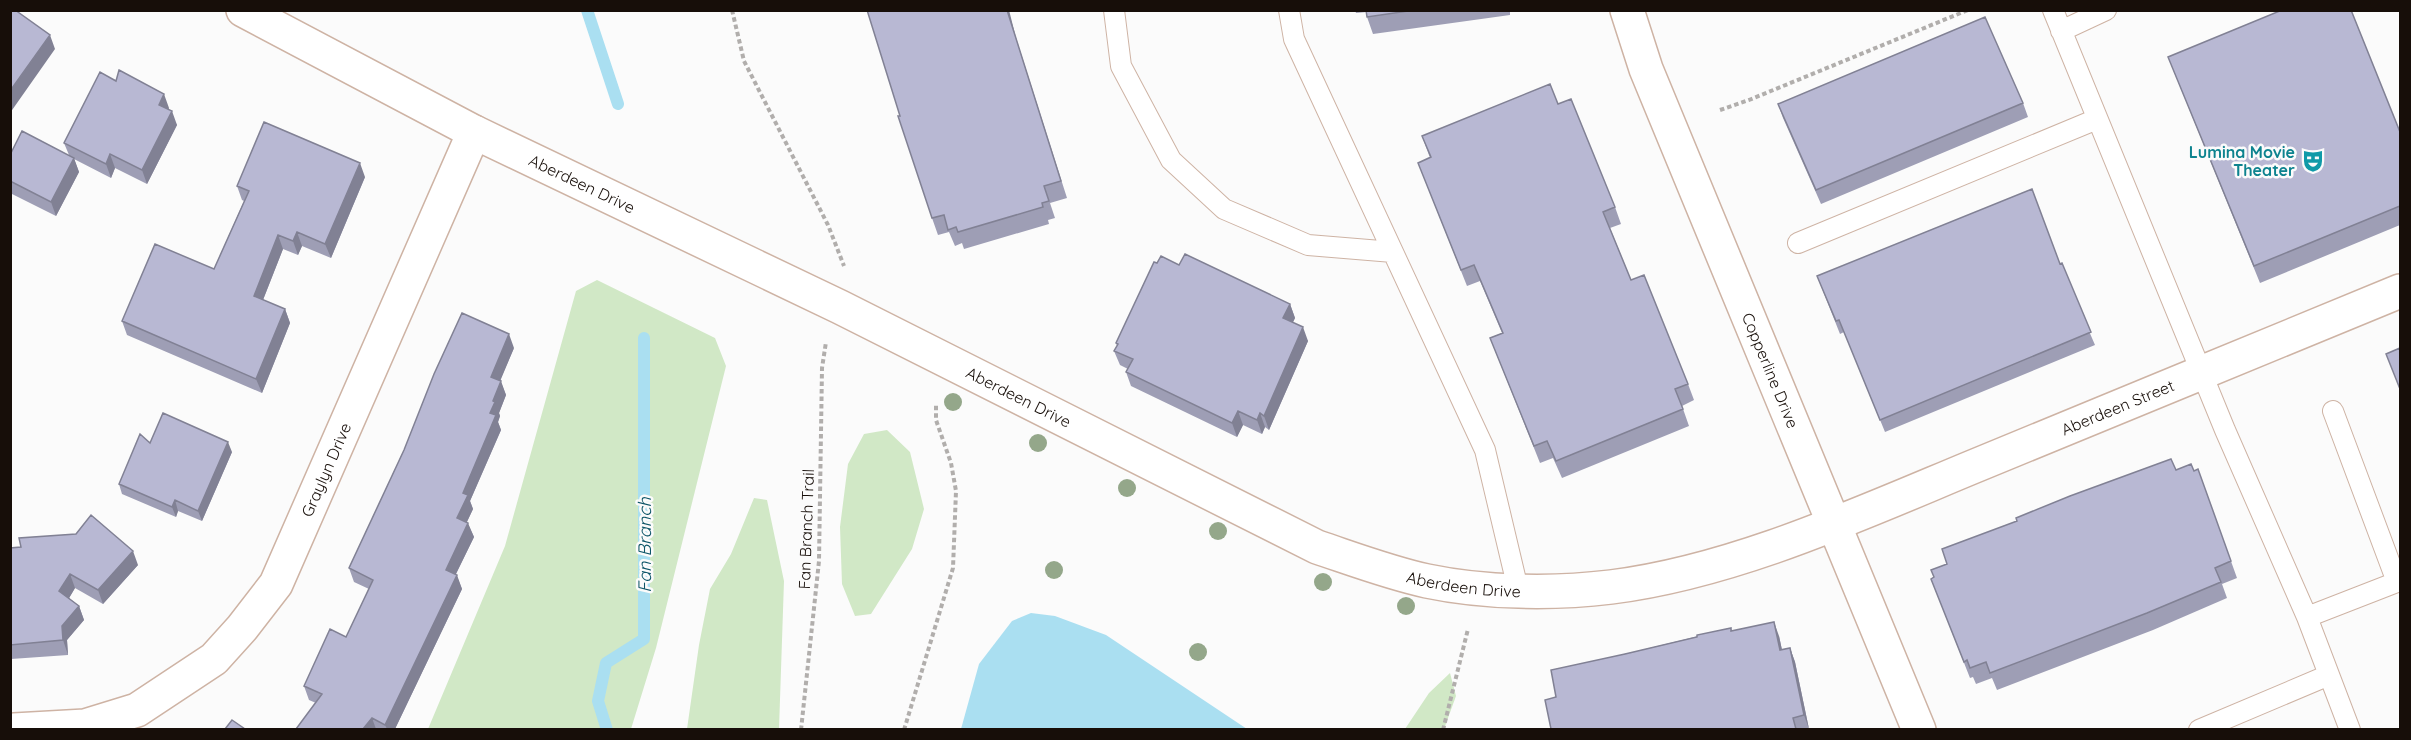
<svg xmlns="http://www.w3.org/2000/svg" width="2411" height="740" font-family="Quicksand,sans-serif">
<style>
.green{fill:#d1e8c6}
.water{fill:#aadff1}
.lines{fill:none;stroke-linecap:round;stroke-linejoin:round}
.stream{stroke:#aadff1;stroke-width:12}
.lane-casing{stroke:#ceb3a4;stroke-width:22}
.street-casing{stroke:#ceb3a4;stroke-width:36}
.path{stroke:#b1aeac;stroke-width:4;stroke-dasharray:4.5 3;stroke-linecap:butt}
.lane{stroke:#fff;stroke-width:20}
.street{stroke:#fff;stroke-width:33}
.tree{fill:#94a78a}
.wall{fill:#9e9eb5}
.shaded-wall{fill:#818194}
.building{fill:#b8b8d3;stroke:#818194;stroke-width:1.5}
.labels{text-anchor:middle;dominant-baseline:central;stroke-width:5;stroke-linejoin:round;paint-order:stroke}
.culture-label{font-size:16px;font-weight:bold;fill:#0d838f;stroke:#fbfbfb;text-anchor:end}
.street-label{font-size:16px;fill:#170e09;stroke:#fbfbfb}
.water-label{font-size:18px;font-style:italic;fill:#0d5568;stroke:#fbfbfb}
</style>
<rect width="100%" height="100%" fill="#fbfbfb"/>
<path class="green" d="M 597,280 L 715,338 L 726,366 L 656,648 L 631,729 L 428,729 L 505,546 L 576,291 Z
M 887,430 L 910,452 L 924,509 L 912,549 L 871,614 L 855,616 L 842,584 L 840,527 L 848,464 L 864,434 Z
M 754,498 L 767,500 L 784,581 L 779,729 L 687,729 L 699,645 L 710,589 L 731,554 Z
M 1450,673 L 1456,696 L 1444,729 L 1405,729 L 1429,693 Z"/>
<path class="water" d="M 1031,613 L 1055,616 L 1106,635 L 1247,729 L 961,729 L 979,664 L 1012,621 Z"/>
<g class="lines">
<path class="stream" d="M 587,10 L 618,104
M 607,730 L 598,701 L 606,663 L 644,639 L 644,338"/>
<g class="lane-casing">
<path id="lane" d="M 1114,10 L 1121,66 L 1171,160 L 1224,209 L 1308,245 L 1393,252
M 1289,10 L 1294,39 L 1485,450 L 1518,589
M 2053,10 L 2225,430 L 2307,617 L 2350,730
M 2061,31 L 2106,10
M 1798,243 L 2097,119
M 2307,617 L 2397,582 L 2333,411
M 2199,730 L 2329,675"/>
</g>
<g class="street-casing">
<g id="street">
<path id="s1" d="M 243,10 L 474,132 L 840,307 L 1317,547 C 1353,559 1390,573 1427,581 C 1484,593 1553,594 1611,587 C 1732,572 1857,515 1970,468 C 2113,409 2257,350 2400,291"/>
<path id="s2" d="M 1627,10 L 1646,69 L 1919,730"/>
<path id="s3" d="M 14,730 L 85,726 L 137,710 L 214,659 L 242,628 L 276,584 L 474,132"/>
</g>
</g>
<path class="path" d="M 732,10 L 744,61 L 828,225 L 844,266
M 1720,110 L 1749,100 L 1968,10
M 801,730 L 819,561 L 822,368 L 826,342
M 904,730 L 953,568 L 956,491 L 951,463 L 936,420 L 936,405
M 1443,730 L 1468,629"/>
<use href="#lane" class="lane"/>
<use href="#street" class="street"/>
</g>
<g class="tree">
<circle cx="953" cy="402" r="9"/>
<circle cx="1038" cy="443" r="9"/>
<circle cx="1127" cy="488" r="9"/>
<circle cx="1218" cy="531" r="9"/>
<circle cx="1054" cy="570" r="9"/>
<circle cx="1323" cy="582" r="9"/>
<circle cx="1406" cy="606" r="9"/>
<circle cx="1198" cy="652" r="9"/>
</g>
<path class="wall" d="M 1355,10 L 1510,10 L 1510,15 L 1373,34 L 1367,17 L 1367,12 L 1356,13 Z
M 1016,38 L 1067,198 L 1050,203 L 1055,218 L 1048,220 L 1049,224 L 964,249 L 962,243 L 955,246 L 949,232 L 938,235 L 932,218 L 900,116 Z
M 2168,57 L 2400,132 L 2400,225 L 2260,283 Z
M 2023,103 L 2028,117 L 1821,204 L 1783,118 L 1778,104 Z
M 1558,104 L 1615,207 L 1621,224 L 1610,228 L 1631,280 L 1688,384 L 1694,400 L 1682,406 L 1689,426 L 1562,478 L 1553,458 L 1540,463 L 1490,338 L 1502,333 L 1480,281 L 1467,286 L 1418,163 L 1430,158 L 1422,136 Z
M 169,108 L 168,110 L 177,125 L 147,184 L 115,168 L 111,178 L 74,159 L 79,172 L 56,216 L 10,193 L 10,155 L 69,155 L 64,143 Z
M 365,177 L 331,258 L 302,246 L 298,255 L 283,249 L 263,300 L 285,309 L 290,323 L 262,393 L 127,335 L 122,321 L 214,269 L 244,201 L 242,200 L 237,186 Z
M 1157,263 L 1179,265 L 1290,304 L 1295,318 L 1293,322 L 1308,341 L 1269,430 L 1265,427 L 1262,434 L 1243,425 L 1237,437 L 1131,386 L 1126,372 L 1128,369 L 1120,365 L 1114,351 L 1117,346 L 1116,343 Z
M 2060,264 L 2095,345 L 1885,432 L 1844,332 L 1840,334 L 1817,276 Z
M 514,348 L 500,380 L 506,395 L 499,413 L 500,416 L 498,422 L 501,430 L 470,501 L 473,509 L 467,522 L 474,537 L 456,574 L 462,589 L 395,729 L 296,729 L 316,703 L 309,700 L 304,686 L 346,637 L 369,589 L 354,582 L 349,568 L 404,450 Z
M 150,443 L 232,452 L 202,521 L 178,511 L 176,517 L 122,494 L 119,484 Z
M 2198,469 L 2237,578 L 2222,584 L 2227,598 L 2153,630 L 1997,690 L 1992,678 L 1976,684 L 1973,677 L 1970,678 L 1931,579 L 1934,577 L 1947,564 L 2176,470 L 2194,471 Z
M 10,548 L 138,565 L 103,604 L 75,588 L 69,598 L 79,606 L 84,620 L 67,640 L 68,655 L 11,659 Z
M 1731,628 L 1732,631 L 1779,636 L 1782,650 L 1790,648 L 1795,662 L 1809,729 L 1551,729 L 1556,697 L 1625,654 Z"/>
<path class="shaded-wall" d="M 1007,10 L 1009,10 L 1016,38 L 1067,198 Z
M 50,35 L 55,49 L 10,113 L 10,91 Z
M 164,94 L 169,108 L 164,119 L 159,105 Z
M 172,111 L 177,125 L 147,184 L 142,170 Z
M 110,154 L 115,168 L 111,178 L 106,164 Z
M 74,158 L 79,172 L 56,216 L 51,202 Z
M 360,163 L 365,177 L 331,258 L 325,244 Z
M 297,232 L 302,246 L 298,255 L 293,241 Z
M 278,235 L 283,249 L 259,310 L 254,296 Z
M 1290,304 L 1295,318 L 1288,332 L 1283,318 Z
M 285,309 L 290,323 L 262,393 L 256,379 Z
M 1303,327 L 1308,341 L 1269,430 L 1264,416 Z
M 509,334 L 514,348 L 496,391 L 491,377 Z
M 501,381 L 506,395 L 499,413 L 500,416 L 498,422 L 501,430 L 470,501 L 473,509 L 462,532 L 457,518 L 463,493 L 490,413 L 493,401 Z
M 1238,411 L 1243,425 L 1237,437 L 1232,423 Z
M 1260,413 L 1265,427 L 1262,434 L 1257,420 Z
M 228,442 L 232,452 L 202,521 L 198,511 Z
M 175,500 L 178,511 L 176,517 L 172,507 Z
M 468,523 L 474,537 L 451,584 L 446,570 Z
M 133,551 L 138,565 L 103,604 L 98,590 Z
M 70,574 L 75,588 L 65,605 L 59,591 Z
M 457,575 L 462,589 L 395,729 L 387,729 L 385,725 Z
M 79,606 L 84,620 L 67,640 L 68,655 L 63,640 L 62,626 Z
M 1774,622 L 1779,636 L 1785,664 L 1780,650 Z
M 1790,648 L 1795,662 L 1809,729 L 1804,715 Z
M 372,718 L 376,729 L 363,729 Z"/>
<path class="building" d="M 10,10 L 15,10 L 50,35 L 10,91 Z
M 867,10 L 1007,10 L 1061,181 L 1044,186 L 1049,201 L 1042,203 L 1043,207 L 958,232 L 956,227 L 948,230 L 944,215 L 932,218 L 898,116 L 900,116 Z
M 1366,10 L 1415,10 L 1367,17 Z
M 2282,10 L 2351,10 L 2400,132 L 2400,206 L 2254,266 L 2168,57 Z
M 1985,17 L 2023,103 L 1816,190 L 1778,104 Z
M 119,70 L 164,94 L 159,105 L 172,111 L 142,170 L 110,154 L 106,164 L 64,143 L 100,72 L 116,81 Z
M 1550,84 L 1558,104 L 1571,99 L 1615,207 L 1603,212 L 1631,280 L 1644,275 L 1688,384 L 1675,389 L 1683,409 L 1556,461 L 1547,441 L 1534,446 L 1490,338 L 1503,333 L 1474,265 L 1461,270 L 1418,163 L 1431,157 L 1422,136 Z
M 264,122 L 360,163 L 325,244 L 297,232 L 293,241 L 278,235 L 254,296 L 285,309 L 256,379 L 122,321 L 155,244 L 214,269 L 249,191 L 237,186 Z
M 22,131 L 74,158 L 51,202 L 10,181 L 10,155 Z
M 2032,189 L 2060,264 L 2062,263 L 2091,332 L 1880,420 L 1839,320 L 1836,321 L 1817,276 Z
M 1185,254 L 1290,304 L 1283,318 L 1303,327 L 1264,416 L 1260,413 L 1257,420 L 1238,411 L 1232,423 L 1126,372 L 1133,359 L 1114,351 L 1118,344 L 1116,343 L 1154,262 L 1157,263 L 1161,256 L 1179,265 Z
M 462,313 L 509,334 L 491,377 L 501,381 L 493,401 L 495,402 L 490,413 L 496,415 L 463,493 L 468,495 L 457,518 L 468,523 L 446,570 L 457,575 L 385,725 L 372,718 L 363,729 L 296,729 L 322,694 L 304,686 L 330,629 L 346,637 L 373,580 L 349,568 L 404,450 L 434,374 Z
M 2400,348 L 2400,389 L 2386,354 Z
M 163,413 L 228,442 L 198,511 L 175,500 L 172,507 L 119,484 L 140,434 L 150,443 Z
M 2171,459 L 2176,470 L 2191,464 L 2194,471 L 2198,469 L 2231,561 L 2215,568 L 2221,582 L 2147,613 L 1990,673 L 1986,662 L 1970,668 L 1967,660 L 1964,662 L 1931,579 L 1934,577 L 1931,570 L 1947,564 L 1942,549 L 2017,521 L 2016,518 L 2070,496 Z
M 91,515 L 133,551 L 98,590 L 70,574 L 59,591 L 79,606 L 62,626 L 63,640 L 10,645 L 10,548 L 21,547 L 19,538 L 76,534 Z
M 1774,622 L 1780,650 L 1790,648 L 1804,715 L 1793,718 L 1796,729 L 1551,729 L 1545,700 L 1556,697 L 1551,670 L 1625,654 L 1697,637 L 1697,635 L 1731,628 L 1731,631 Z
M 232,720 L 245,729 L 225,729 Z"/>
<defs>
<g id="theatre-bare" transform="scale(1.8)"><path d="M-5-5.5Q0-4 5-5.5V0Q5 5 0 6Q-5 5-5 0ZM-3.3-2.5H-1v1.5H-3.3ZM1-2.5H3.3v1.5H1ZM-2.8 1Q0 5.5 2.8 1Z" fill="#0f9aa8" stroke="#fbfbfb" stroke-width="2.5" paint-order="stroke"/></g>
</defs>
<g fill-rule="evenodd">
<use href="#theatre-bare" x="2313" y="161"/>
</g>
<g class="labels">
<g class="culture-label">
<text x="2295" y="152">Lumina Movie<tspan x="2295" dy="18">Theater</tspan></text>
</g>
<g class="street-label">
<text stroke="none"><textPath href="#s1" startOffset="381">Aberdeen Drive</textPath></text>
<text stroke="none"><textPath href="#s2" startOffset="388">Copperline Drive</textPath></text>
<text stroke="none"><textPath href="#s1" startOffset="867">Aberdeen Drive</textPath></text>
<text stroke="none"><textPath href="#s1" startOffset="2040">Aberdeen Street</textPath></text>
<text stroke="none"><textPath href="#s3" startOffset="440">Graylyn Drive</textPath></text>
<text transform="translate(806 529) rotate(-88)">Fan Branch Trail</text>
<text stroke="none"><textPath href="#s1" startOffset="1353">Aberdeen Drive</textPath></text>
</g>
<g class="water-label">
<text transform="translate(644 545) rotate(-90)">Fan Branch</text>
</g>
</g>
<rect width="2411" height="740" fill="none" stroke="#170e09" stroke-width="24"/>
</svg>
